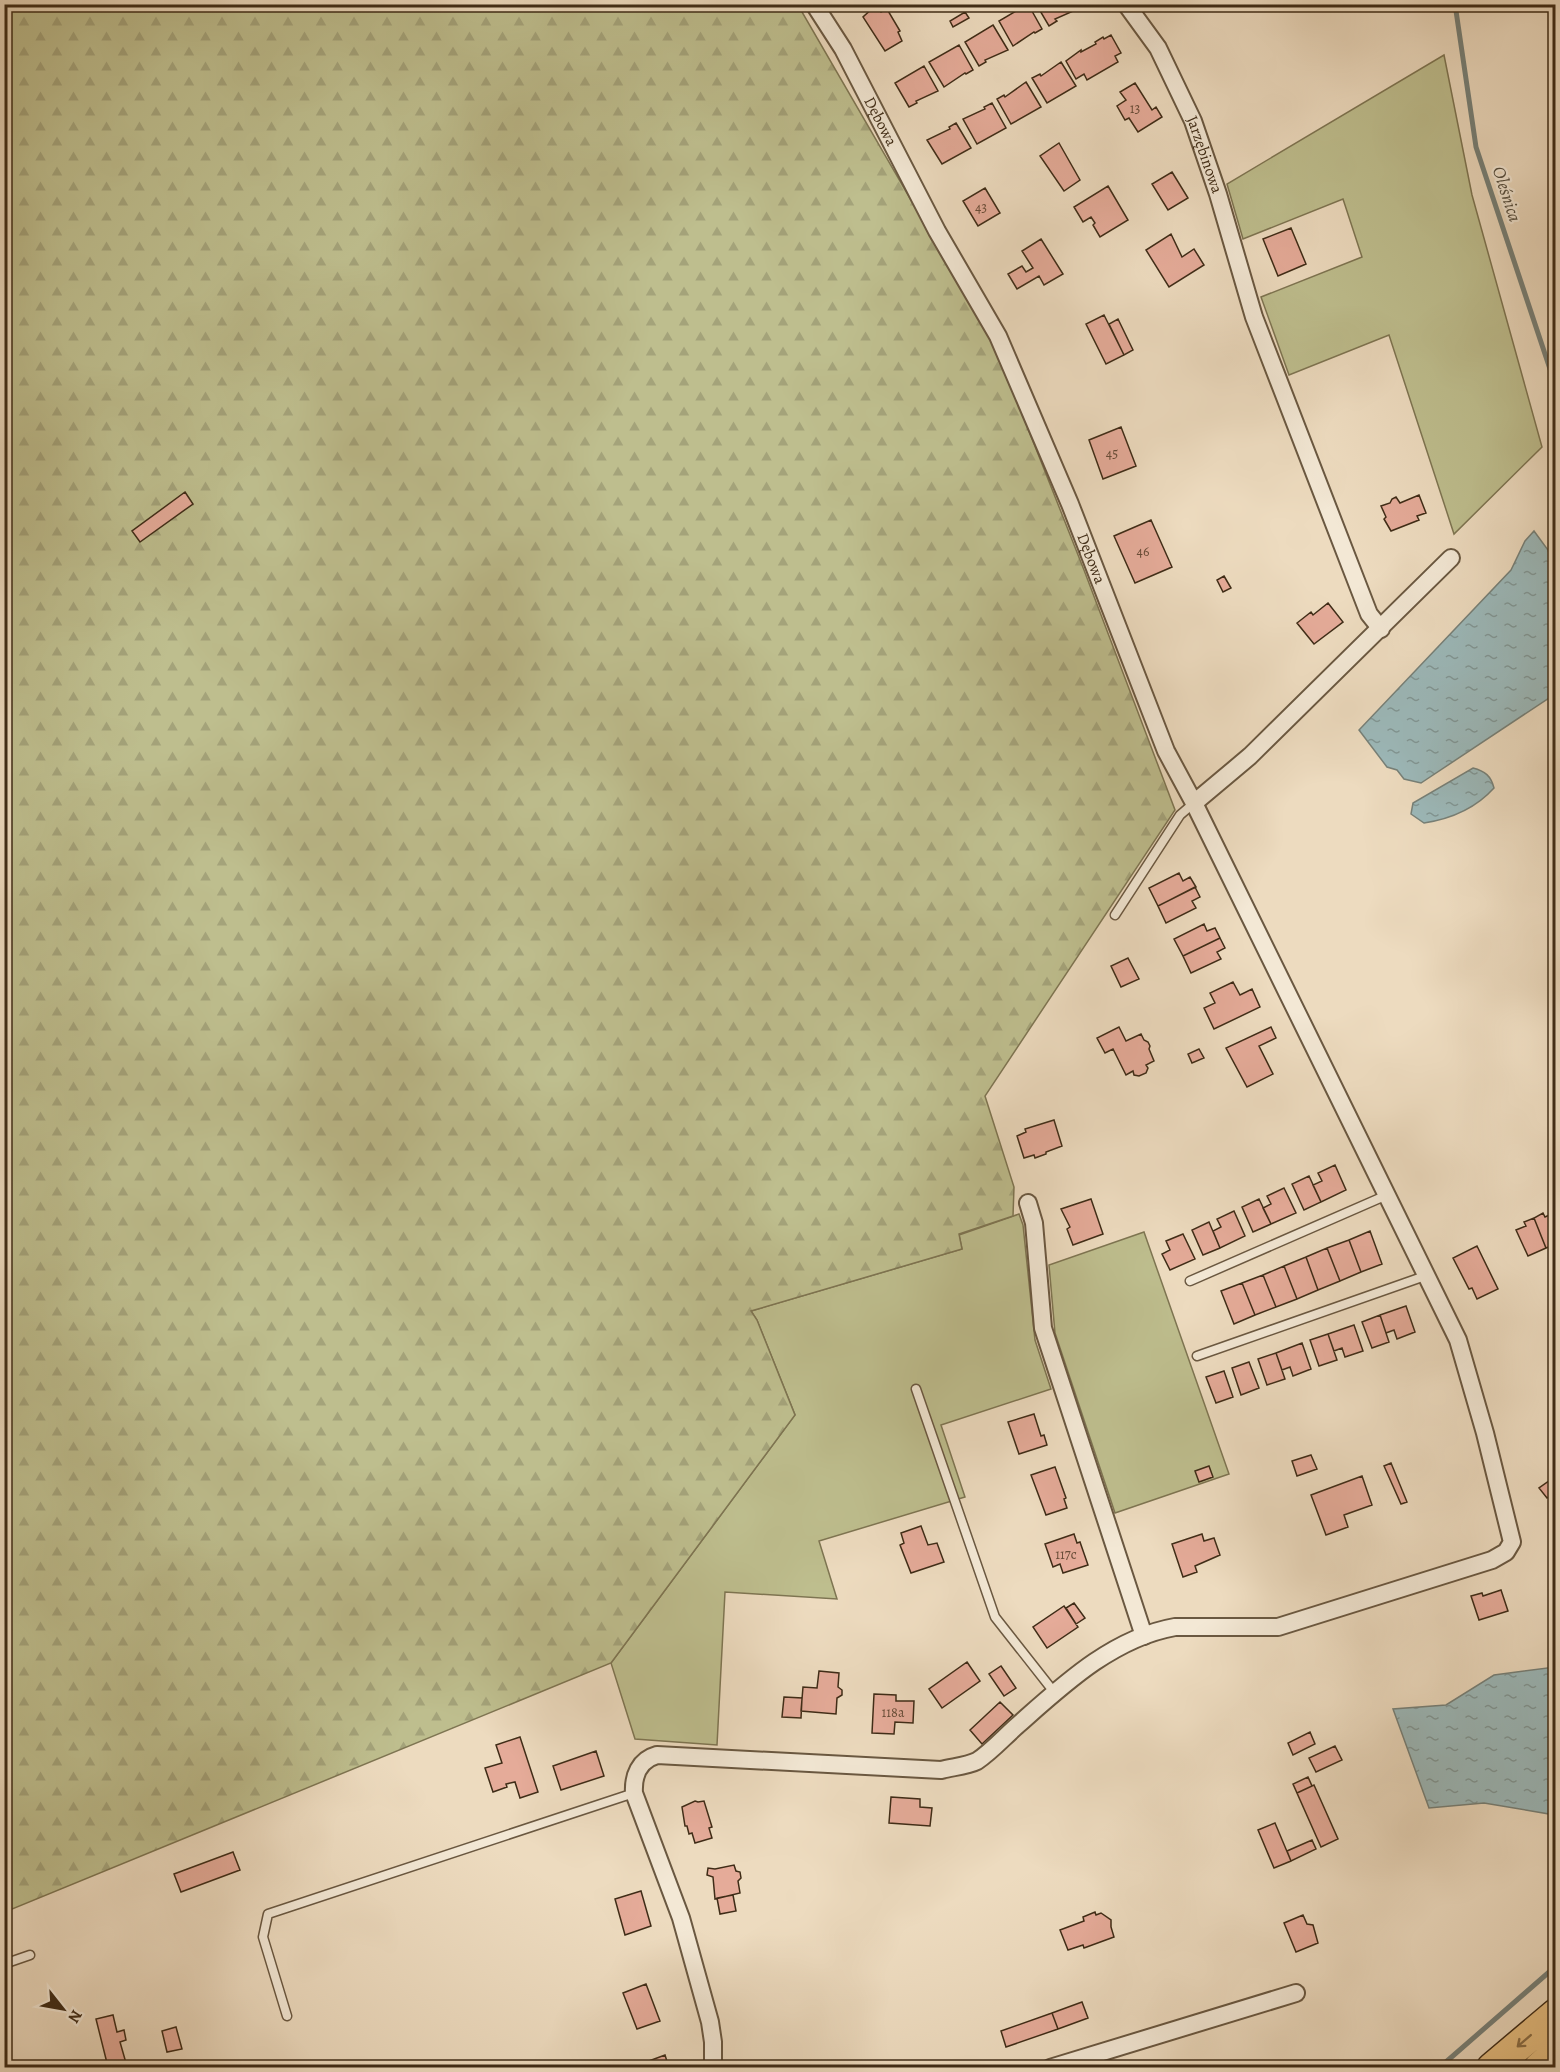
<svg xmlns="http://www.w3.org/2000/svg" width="1560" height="2072" font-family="Alegreya,serif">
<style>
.green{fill:#bebe8e;stroke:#7e7552;stroke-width:1.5}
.forest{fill:url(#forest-firs);stroke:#7e7552;stroke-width:1.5}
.water{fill:url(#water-ripples);stroke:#778179;stroke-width:1.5}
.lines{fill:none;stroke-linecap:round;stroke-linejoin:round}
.stream{stroke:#778179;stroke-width:5}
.building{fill:#e5ab99;stroke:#3f2c17;stroke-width:1.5}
.lane-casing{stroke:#6a5841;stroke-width:11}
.street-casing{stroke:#6a5841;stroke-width:20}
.highway-casing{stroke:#3f2c17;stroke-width:33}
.lane{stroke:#f3e8d5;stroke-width:8}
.street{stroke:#f3e8d5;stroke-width:16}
.highway{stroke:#e6be80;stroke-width:30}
.oneway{stroke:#8a6e46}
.labels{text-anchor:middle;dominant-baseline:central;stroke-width:4.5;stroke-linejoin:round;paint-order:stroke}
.number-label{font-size:14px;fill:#684c38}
.street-label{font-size:16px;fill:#3f2c17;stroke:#f3e8d5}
.water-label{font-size:18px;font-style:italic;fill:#564f40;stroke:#f3e8d5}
</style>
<defs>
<pattern id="forest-firs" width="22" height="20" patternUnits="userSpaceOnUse" patternTransform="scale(1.5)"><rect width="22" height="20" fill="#bebe8e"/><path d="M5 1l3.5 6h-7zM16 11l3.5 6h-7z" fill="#a4a37a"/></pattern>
<pattern id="water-ripples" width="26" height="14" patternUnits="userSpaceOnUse" patternTransform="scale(1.5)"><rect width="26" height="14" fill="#9cb9ba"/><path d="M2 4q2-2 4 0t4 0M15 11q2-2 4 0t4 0" fill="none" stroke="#819796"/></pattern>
</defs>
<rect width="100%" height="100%" fill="#eddbbf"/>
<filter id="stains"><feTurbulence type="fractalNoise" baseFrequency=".00333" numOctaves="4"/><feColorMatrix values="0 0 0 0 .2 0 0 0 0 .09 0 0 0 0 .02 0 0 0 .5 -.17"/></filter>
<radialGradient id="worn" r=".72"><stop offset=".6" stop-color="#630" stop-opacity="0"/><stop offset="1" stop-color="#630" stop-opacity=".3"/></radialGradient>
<path class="green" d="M 1444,55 L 1472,195 L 1542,447 L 1454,534 L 1389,335 L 1289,375 L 1261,297 L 1362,257 L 1343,199 L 1243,239 L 1227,184 Z
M 1019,1214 L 1023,1225 L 1035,1340 L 1051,1389 L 941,1425 L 965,1497 L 819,1541 L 837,1599 L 725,1592 L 717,1745 L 635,1739 L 611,1663 L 795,1415 L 757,1320 L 751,1311 L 962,1249 L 959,1235 Z
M 1144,1232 L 1229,1474 L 1115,1513 L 1055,1333 L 1049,1265 Z"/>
<path class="forest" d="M 5,5 L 798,5 L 995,345 L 1084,570 L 1175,810 L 985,1096 L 1014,1187 L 1013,1216 L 959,1234 L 962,1249 L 751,1311 L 757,1320 L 795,1415 L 611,1663 L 5,1912 Z"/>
<path class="water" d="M 1534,531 L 1548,550 L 1555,573 L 1555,694 L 1421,783 L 1404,779 L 1397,770 L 1387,767 L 1359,730 L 1511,570 L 1525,541 Z
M 1473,768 C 1485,771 1491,776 1494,788 C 1476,808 1450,819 1424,823 L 1411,814 L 1413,803 Z
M 1555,1667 L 1555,1815 L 1484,1803 L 1429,1808 L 1393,1709 L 1446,1705 L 1494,1675 Z"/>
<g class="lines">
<path class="stream" d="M 1455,4 L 1476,147 L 1556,387
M 1439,2068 L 1556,1966"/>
</g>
<path class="building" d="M 1028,4 L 1042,29 L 1035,33 L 1034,32 L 1013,46 L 999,21 Z
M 1036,4 L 1081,4 L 1077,7 L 1078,9 L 1055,19 L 1057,21 L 1049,26 Z
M 874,7 L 879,8 L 881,12 L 887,9 L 900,31 L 898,32 L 902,41 L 885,51 L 863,17 Z
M 965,12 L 969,18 L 953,27 L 950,21 Z
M 993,25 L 1008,50 L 985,60 L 986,62 L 979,66 L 965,42 Z
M 1111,35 L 1121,53 L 1115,56 L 1118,62 L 1087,80 L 1084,74 L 1076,79 L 1066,61 L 1081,50 L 1081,52 L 1096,44 L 1095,42 L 1103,37 L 1104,39 Z
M 959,45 L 973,70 L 966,74 L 965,73 L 944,87 L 929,62 Z
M 1061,62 L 1076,86 L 1047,103 L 1032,78 L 1040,74 L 1041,76 Z
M 924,66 L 938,91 L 916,101 L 917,103 L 909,107 L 895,83 Z
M 1026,82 L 1041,107 L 1011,124 L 997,99 L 1004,95 L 1005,97 Z
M 1135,83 L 1152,110 L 1156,107 L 1162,117 L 1138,132 L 1129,118 L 1125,120 L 1117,106 L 1126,100 L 1120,92 Z
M 992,103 L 1006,128 L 977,144 L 963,119 L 985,109 L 984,107 Z
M 956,123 L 971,148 L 942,164 L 927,140 L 950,129 L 949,127 Z
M 1059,143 L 1080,180 L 1064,191 L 1040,156 Z
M 1172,172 L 1188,198 L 1168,210 L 1152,184 Z
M 1108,186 L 1128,220 L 1100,237 L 1093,225 L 1095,223 L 1091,217 L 1083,222 L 1074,207 Z
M 985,188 L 1000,213 L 978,226 L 963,201 Z
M 1291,228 L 1306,264 L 1278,276 L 1263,239 Z
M 1171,234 L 1182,257 L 1194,249 L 1204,265 L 1169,287 L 1146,250 Z
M 1041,239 L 1063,274 L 1044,285 L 1039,276 L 1017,289 L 1008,274 L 1022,266 L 1026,272 L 1033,268 L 1022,251 Z
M 1104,315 L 1124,355 L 1106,364 L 1086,324 Z
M 1118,319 L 1133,350 L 1124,355 L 1109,324 Z
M 1121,427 L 1136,466 L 1103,479 L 1089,440 Z
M 185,492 L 193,504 L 140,542 L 132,531 Z
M 1419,495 L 1426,513 L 1417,516 L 1419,520 L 1391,531 L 1384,519 L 1386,517 L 1381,506 L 1390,503 L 1392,499 L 1396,497 L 1400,503 Z
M 1151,520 L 1172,567 L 1135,583 L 1114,536 Z
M 1224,576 L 1231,588 L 1223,592 L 1217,580 Z
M 1328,603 L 1343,622 L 1314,644 L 1297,623 L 1311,612 L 1313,615 Z
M 1179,873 L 1183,881 L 1190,877 L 1196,887 L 1158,906 L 1149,888 Z
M 1195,887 L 1200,897 L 1192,901 L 1196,908 L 1166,923 L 1158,906 Z
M 1204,924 L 1207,931 L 1215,928 L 1220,938 L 1183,956 L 1174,939 Z
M 1220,938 L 1225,948 L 1217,952 L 1221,959 L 1191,973 L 1183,956 Z
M 1128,958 L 1139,979 L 1121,987 L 1111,966 Z
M 1233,982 L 1240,995 L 1252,989 L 1260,1007 L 1214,1029 L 1204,1008 L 1215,1003 L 1210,993 Z
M 1119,1027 L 1126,1041 L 1141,1034 L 1144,1040 L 1148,1042 L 1150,1046 L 1149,1049 L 1154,1061 L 1146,1065 L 1148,1068 L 1146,1073 L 1139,1076 L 1134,1075 L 1133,1071 L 1126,1075 L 1113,1049 L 1105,1053 L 1097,1038 Z
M 1271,1027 L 1276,1038 L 1259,1046 L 1273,1074 L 1247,1087 L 1226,1048 Z
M 1199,1049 L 1204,1058 L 1192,1063 L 1188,1054 Z
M 1054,1120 L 1062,1146 L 1046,1152 L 1046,1154 L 1035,1158 L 1034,1155 L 1024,1158 L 1017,1136 L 1026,1132 L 1025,1129 Z
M 1335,1165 L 1346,1190 L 1321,1202 L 1313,1185 L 1322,1181 L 1318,1173 Z
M 1309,1176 L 1321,1202 L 1304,1210 L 1292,1184 Z
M 1284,1188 L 1296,1213 L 1271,1224 L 1263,1208 L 1271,1204 L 1267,1196 Z
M 1091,1199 L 1103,1234 L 1073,1245 L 1067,1229 L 1070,1227 L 1061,1209 Z
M 1259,1199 L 1271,1224 L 1253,1232 L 1242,1207 Z
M 1234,1211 L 1245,1236 L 1220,1248 L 1213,1231 L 1221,1227 L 1217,1219 Z
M 1543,1213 L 1545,1217 L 1554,1213 L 1556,1216 L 1556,1244 L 1546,1248 L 1534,1218 Z
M 1534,1218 L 1546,1248 L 1528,1256 L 1516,1230 L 1526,1226 L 1524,1222 Z
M 1209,1222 L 1220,1248 L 1203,1255 L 1192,1230 Z
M 1370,1231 L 1382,1264 L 1361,1272 L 1349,1240 Z
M 1183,1234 L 1195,1259 L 1170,1270 L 1162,1254 L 1170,1250 L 1166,1241 Z
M 1349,1240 L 1361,1272 L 1340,1281 L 1327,1248 Z
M 1477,1246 L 1498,1289 L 1477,1299 L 1472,1288 L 1469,1289 L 1453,1258 Z
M 1327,1248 L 1340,1281 L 1318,1290 L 1306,1257 Z
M 1306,1257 L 1318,1290 L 1297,1299 L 1284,1266 Z
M 1284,1266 L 1297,1299 L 1276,1307 L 1263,1275 Z
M 1263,1275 L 1276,1307 L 1255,1315 L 1242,1283 Z
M 1242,1283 L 1255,1315 L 1234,1324 L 1221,1291 Z
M 1406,1306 L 1415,1332 L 1397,1339 L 1394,1330 L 1386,1333 L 1380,1315 Z
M 1380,1315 L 1389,1342 L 1372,1348 L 1362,1322 Z
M 1354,1325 L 1363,1351 L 1345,1357 L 1342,1348 L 1334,1351 L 1328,1334 Z
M 1328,1334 L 1337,1360 L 1319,1366 L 1310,1340 Z
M 1302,1343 L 1311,1369 L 1293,1376 L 1290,1367 L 1282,1370 L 1276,1353 Z
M 1276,1353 L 1285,1379 L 1267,1385 L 1258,1359 Z
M 1249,1362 L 1259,1388 L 1241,1395 L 1232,1368 Z
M 1224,1371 L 1233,1397 L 1216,1403 L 1206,1377 Z
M 1034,1414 L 1041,1436 L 1044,1435 L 1047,1445 L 1019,1454 L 1008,1422 Z
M 1311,1455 L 1317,1469 L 1297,1476 L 1292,1461 Z
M 1391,1463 L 1407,1502 L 1401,1504 L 1384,1466 Z
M 1209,1466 L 1213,1477 L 1199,1482 L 1195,1471 Z
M 1055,1467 L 1066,1498 L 1064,1499 L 1067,1508 L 1046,1515 L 1031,1475 Z
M 1362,1476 L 1372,1505 L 1344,1515 L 1348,1527 L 1326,1535 L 1311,1495 Z
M 1556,1476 L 1556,1492 L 1547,1498 L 1539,1488 Z
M 921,1526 L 928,1545 L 937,1543 L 944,1562 L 911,1573 L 900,1545 L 904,1543 L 901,1533 Z
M 1074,1534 L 1077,1543 L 1080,1542 L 1088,1565 L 1063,1573 L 1060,1564 L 1053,1567 L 1045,1544 Z
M 1202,1534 L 1204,1541 L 1214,1538 L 1220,1555 L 1195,1566 L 1197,1572 L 1183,1577 L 1172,1544 Z
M 1501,1590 L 1508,1611 L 1479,1620 L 1471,1596 L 1482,1593 L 1483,1596 Z
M 1074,1603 L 1085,1618 L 1076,1624 L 1066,1608 Z
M 1064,1606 L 1078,1627 L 1047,1648 L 1033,1627 Z
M 967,1662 L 980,1681 L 942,1708 L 929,1689 Z
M 1001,1666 L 1016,1688 L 1004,1696 L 989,1674 Z
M 819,1671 L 839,1673 L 838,1687 L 842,1690 L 842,1695 L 837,1698 L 836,1714 L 801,1711 L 803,1687 L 817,1688 Z
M 874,1694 L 896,1695 L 896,1701 L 914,1701 L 913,1723 L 895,1722 L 894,1734 L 872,1733 Z
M 784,1697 L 802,1698 L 801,1718 L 782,1717 Z
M 1000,1702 L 1013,1715 L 982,1744 L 970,1730 Z
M 1310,1732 L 1315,1744 L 1293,1755 L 1288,1743 Z
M 520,1737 L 538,1792 L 520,1798 L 515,1782 L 506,1784 L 507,1787 L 493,1792 L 485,1768 L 502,1763 L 496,1745 Z
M 1335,1746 L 1342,1760 L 1316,1772 L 1309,1758 Z
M 596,1751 L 604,1776 L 561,1790 L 553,1766 Z
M 1308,1777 L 1312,1786 L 1297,1793 L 1293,1784 Z
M 1314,1785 L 1338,1839 L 1321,1847 L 1297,1793 Z
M 891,1797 L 920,1799 L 920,1807 L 932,1808 L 930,1826 L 889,1823 Z
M 695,1801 L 698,1802 L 704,1801 L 712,1827 L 709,1828 L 712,1838 L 695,1843 L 692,1833 L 689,1834 L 687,1826 L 685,1826 L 682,1807 Z
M 1275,1823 L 1291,1861 L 1274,1868 L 1258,1830 Z
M 1312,1840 L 1316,1849 L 1291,1861 L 1287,1851 Z
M 233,1852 L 240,1870 L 181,1892 L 174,1874 Z
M 734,1865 L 736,1871 L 740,1872 L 741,1878 L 738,1881 L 740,1893 L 715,1899 L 713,1877 L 707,1875 L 708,1868 L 715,1869 Z
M 641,1891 L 651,1926 L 625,1935 L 615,1899 Z
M 733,1895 L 736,1911 L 720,1914 L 717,1898 Z
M 1095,1912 L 1096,1915 L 1101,1913 L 1111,1920 L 1111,1927 L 1114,1937 L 1084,1948 L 1083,1945 L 1068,1950 L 1060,1930 L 1084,1921 L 1083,1917 Z
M 1303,1915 L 1307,1924 L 1313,1925 L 1318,1943 L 1296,1952 L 1284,1923 Z
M 646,1984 L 660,2021 L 637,2029 L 623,1993 Z
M 1082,2002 L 1088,2018 L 1058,2029 L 1052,2013 Z
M 1052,2013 L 1058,2029 L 1006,2047 L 1001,2031 Z
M 113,2015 L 117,2032 L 124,2030 L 126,2040 L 120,2042 L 126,2063 L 108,2067 L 96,2019 Z
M 176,2027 L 182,2049 L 167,2052 L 162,2031 Z
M 665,2055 L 669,2068 L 639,2068 L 638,2065 Z"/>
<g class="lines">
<g class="lane-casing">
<path id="lane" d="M 1115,915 L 1180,815 L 1194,803
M 1190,1281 L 1387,1195
M 1197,1356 L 1425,1276
M 916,1389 L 995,1617 L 1054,1692
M 4,1964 L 30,1955
M 287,2016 L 263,1937 L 268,1914 L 634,1793"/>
</g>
<g class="street-casing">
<g id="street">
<path id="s1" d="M 814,4 L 843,49 L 937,231 L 998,336 L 1070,504 L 1166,751 L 1194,803 L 1250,756 L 1451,558"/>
<path id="s2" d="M 1126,4 L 1158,48 L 1193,121 L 1218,194 L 1254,317 L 1369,614 L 1381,629"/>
<path d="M 1028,1203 L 1034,1223 L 1043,1328 L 1144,1636"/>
<path d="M 713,2068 L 713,2042 L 710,2022 L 681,1918 L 634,1793 C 633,1776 639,1760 657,1755 L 941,1770 C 952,1767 967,1766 977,1761 C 992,1751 1005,1736 1019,1724 C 1064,1684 1113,1638 1175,1627 L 1278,1627 L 1492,1560 L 1506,1552 L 1512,1542 L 1485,1433 L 1458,1340 L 1194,803"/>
<path d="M 1050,2068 L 1296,1993"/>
</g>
</g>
<g class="highway-casing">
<path id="highway" d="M 1492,2068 L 1556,2014
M 1539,2068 L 1556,2053"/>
</g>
<use href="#lane" class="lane"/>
<use href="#street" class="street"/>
<use href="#highway" class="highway"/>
</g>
<defs><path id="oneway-shaft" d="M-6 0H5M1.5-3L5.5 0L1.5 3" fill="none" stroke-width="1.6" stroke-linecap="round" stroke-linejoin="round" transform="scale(1.5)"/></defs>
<use class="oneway" href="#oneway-shaft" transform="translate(1524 2041) rotate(139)"/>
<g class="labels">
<g class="number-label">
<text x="1135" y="108">13</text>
<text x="981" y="207">43</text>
<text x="1112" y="453">45</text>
<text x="1143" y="551">46</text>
<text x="1066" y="1554">117c</text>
<text x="893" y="1712">118a</text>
</g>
<g class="street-label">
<text stroke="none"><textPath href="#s1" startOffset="135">Dębowa</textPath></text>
<text stroke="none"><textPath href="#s2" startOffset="171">Jarzębinowa</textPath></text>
<text stroke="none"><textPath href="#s1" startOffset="621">Dębowa</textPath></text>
</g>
<g class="water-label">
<text transform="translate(1507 194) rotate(72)">Oleśnica</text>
</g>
</g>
<rect width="1560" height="2072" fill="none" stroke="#eddbbf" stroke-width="24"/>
<rect x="6" y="6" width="1548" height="2060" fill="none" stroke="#3f2c17" stroke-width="3"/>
<rect x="12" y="12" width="1536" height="2048" fill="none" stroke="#3f2c17" stroke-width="1.5"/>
<g transform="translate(63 2009) rotate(121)" stroke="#f3e8d5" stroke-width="4.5" paint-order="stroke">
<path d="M0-4.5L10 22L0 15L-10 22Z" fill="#3f2c17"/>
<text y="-9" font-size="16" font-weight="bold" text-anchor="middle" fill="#3f2c17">N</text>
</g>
<rect width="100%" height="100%" filter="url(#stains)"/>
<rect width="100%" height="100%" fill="url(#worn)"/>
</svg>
